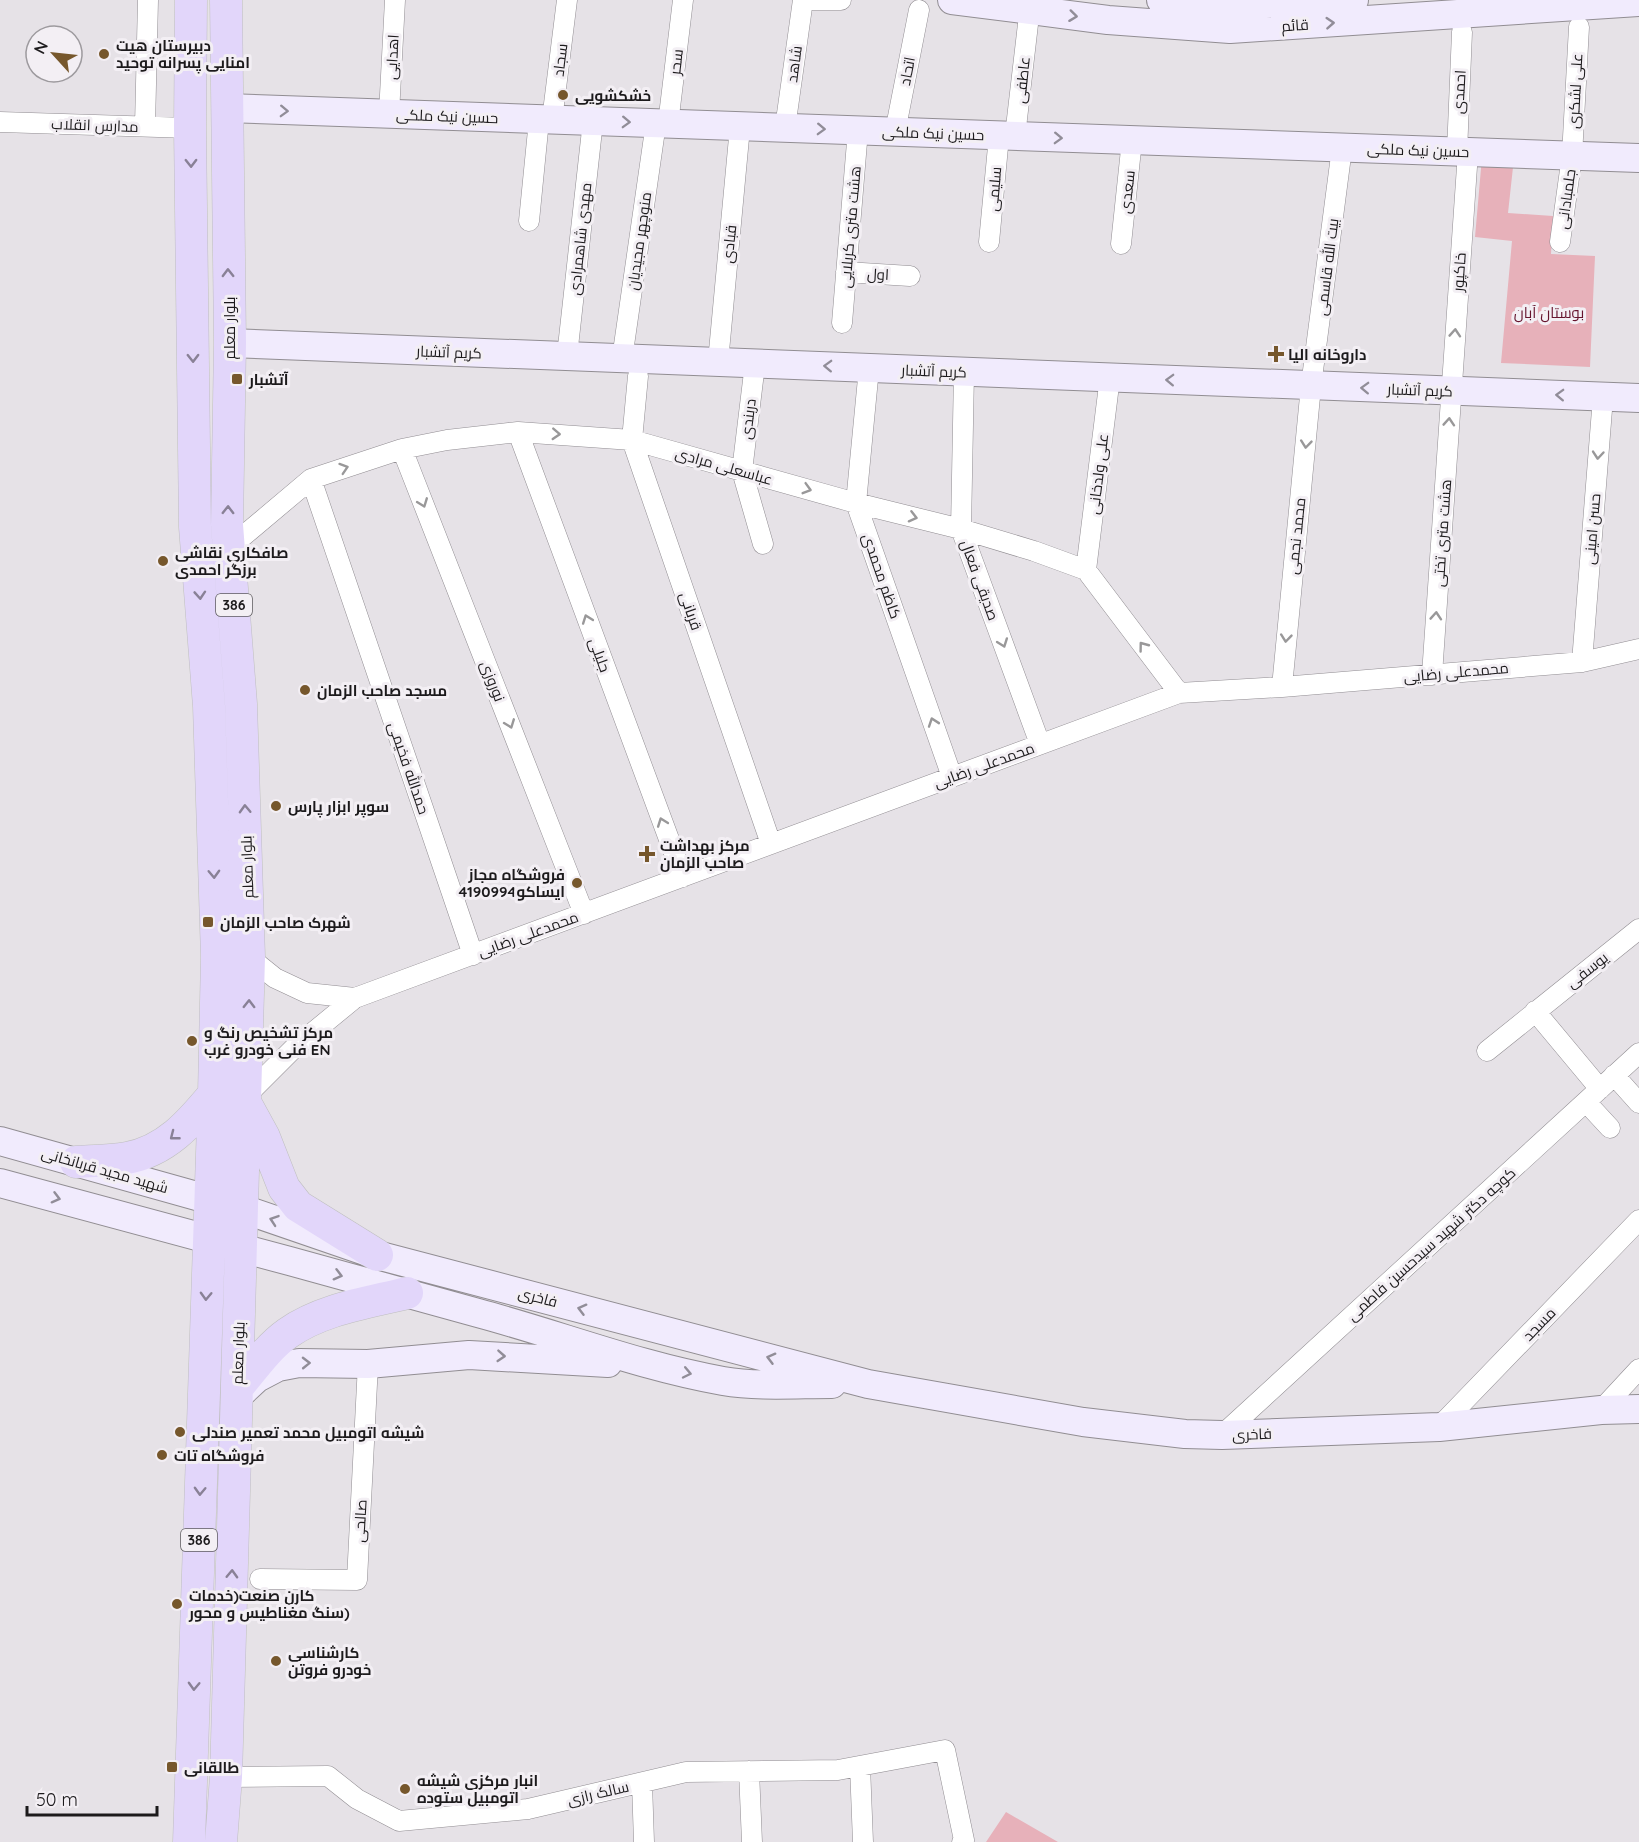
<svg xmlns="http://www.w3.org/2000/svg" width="1639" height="1842" font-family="Quicksand,Cairo,sans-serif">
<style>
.green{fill:#e7b1ba}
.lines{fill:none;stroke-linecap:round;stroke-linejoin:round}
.street-casing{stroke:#918d92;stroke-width:21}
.secondary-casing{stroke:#918d92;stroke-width:30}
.primary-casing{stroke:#bfbfbf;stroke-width:33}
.street{stroke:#fff;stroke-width:20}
.secondary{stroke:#f1ebfd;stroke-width:28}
.primary{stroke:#e2d6fa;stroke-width:32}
.oneway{stroke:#918d98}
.oneway2{stroke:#898196}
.oneway3{stroke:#999899}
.poi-dot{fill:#76572c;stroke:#f3eff4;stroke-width:2}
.labels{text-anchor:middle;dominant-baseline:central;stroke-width:6;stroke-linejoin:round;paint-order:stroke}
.shield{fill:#f3eff4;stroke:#5c5a5d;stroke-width:1.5}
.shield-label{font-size:14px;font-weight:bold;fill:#1c1a1c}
.street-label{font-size:15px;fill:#1c1a1c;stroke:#f3eff4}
.poi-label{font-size:15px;font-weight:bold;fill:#1c1a1c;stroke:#f3eff4;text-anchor:start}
.park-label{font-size:15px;fill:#65132d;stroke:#f3eff4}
</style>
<rect width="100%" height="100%" fill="#e6e2e7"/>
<path class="green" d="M 1482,157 L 1514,158 L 1508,213 L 1553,216 L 1551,254 L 1595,256 L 1590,367 L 1501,363 L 1512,241 L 1475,237 Z
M 1006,1812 L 1058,1842 L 986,1842 Z"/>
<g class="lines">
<g class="street-casing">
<path id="street" d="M 803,0 L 841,0
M 389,114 L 395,0
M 552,120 L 567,0
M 0,122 L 190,128
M 668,124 L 683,0
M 145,126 L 148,0
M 785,128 L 803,0
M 895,132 L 919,10
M 1015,136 L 1028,24
M 1457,152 L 1462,32
M 529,221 L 539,120
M 989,242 L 999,136
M 1560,242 L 1572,156 L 1579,27
M 1121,244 L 1132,140
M 846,272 L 910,276
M 842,323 L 858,130
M 567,356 L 593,121
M 622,359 L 656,123
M 718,362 L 740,127
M 755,364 L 742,471 L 763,544
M 869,368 L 856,503 L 952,777
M 964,372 L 961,529 L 1040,744
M 638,376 L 632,440 L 771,844
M 518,432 L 683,877
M 402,449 L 584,914
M 311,479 L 473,955
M 229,548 L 311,479 L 402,449 L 447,440 L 518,432 L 632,440 L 856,503 L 961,529 L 1034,551 L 1086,570 L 1179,693
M 1086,570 L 1110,377
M 1582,662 L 1603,397
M 1432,675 L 1468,152
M 1282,687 L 1311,386 L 1342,148
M 249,957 L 275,978 L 307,993 L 355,998
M 1535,1011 L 1600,1089
M 1487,1051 L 1639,929
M 1614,1075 L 1639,1103
M 247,1095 L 294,1048 L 355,998 L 1179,693 L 1282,687 L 1582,662 L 1639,649
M 1586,1102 L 1610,1128
M 1601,1410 L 1639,1369
M 1439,1427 L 1639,1220
M 1222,1435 L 1639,1053
M 260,1579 L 357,1580 L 368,1364
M 860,1766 L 863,1842
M 749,1771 L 752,1842
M 226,1777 L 328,1776 L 357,1799 L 399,1821 L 528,1809 L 686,1772 L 838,1770 L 945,1750 L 964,1840 L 962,1842
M 642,1783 L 644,1842"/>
</g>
<g class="secondary-casing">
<path id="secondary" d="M 952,0 L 1108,20 L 1230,29 L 1639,2
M 1161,0 L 1223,6 L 1354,0
M 226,108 L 1639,158
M 230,343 L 1639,398
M 0,1141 L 243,1209 L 377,1255 L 868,1384 L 1083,1422 L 1185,1434 L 1222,1435 L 1439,1427 L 1601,1410 L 1639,1409
M 0,1183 C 159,1225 319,1269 478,1313 C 560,1335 639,1366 723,1381 C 758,1387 796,1384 832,1384
M 241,1393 L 257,1378 L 278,1367 L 299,1363 L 368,1364 L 469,1355 L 608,1363"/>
</g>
<g class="primary-casing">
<path id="primary" d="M 247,1106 L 264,1137 L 284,1188 L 298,1206 L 377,1255
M 76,1162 C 92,1161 110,1161 127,1158 C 166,1151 190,1123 214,1094
M 237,1388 C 253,1369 268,1347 288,1333 C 322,1309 367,1303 407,1293
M 189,1842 L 214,1094 L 217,957 L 209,706 L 195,527 L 190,128 L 191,0
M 221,1842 L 226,1777 L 249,957 L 241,704 L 227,525 L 230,343 L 226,0"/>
</g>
<use href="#street" class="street"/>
<use href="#secondary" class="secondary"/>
<use href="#primary" class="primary"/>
</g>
<defs><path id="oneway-chevron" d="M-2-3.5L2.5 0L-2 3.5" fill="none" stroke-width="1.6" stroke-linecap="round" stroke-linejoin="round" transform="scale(1.5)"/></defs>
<g class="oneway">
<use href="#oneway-chevron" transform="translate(1073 16) rotate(7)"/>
<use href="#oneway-chevron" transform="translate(1330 23) rotate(-4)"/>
<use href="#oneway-chevron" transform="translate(284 111) rotate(2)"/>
<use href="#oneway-chevron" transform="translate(626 122) rotate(2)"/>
<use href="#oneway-chevron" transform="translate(821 129) rotate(2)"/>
<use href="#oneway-chevron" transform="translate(1058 138) rotate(2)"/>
<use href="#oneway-chevron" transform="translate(828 366) rotate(-178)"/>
<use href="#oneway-chevron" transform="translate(1170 380) rotate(-178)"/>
<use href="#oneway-chevron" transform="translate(1365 388) rotate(-178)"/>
<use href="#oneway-chevron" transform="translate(1560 395) rotate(-178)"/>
<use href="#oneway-chevron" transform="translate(56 1198) rotate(15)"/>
<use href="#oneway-chevron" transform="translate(274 1220) rotate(-161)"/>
<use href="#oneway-chevron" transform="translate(338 1275) rotate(15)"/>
<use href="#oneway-chevron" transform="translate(582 1309) rotate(-165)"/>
<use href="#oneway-chevron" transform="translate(501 1356) rotate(4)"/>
<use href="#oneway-chevron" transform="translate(771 1358) rotate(-165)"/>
<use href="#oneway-chevron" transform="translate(306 1363) rotate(-1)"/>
<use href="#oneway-chevron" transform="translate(687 1373) rotate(12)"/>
</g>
<g class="oneway2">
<use href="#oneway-chevron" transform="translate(191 163) rotate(89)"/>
<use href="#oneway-chevron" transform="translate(228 273) rotate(-91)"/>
<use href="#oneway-chevron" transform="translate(193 358) rotate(89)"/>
<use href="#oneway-chevron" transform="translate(228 510) rotate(-89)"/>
<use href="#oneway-chevron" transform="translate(200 595) rotate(86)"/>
<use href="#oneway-chevron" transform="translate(245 809) rotate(-92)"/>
<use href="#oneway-chevron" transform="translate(214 874) rotate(88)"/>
<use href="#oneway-chevron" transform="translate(249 1004) rotate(-89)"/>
<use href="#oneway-chevron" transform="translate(174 1136) rotate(142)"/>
<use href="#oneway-chevron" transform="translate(206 1296) rotate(92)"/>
<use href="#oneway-chevron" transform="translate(200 1491) rotate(92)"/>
<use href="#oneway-chevron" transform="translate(232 1574) rotate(-88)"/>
<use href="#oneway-chevron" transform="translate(194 1686) rotate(92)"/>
</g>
<g class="oneway3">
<use href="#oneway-chevron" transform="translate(1455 333) rotate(-86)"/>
<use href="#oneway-chevron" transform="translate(1449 422) rotate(-86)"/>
<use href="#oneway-chevron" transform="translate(556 434) rotate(3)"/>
<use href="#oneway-chevron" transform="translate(1306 444) rotate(96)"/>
<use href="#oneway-chevron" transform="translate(1598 455) rotate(95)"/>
<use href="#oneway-chevron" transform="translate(344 468) rotate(-18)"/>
<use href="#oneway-chevron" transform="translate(807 489) rotate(16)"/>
<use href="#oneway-chevron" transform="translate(423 503) rotate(69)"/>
<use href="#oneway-chevron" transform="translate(913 517) rotate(14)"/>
<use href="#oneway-chevron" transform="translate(1436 616) rotate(-86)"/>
<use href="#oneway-chevron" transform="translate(587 619) rotate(-110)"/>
<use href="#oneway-chevron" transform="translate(1286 638) rotate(96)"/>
<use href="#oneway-chevron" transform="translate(1003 643) rotate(70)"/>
<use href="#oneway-chevron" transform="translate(1143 646) rotate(-127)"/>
<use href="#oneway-chevron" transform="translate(933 722) rotate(-109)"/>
<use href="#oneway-chevron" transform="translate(510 724) rotate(69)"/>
<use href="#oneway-chevron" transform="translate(662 822) rotate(-110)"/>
</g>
<g class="poi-dot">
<circle cx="104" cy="54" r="6"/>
<circle cx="563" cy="95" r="6"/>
<path d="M1273 345h6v6h6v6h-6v6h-6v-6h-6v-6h6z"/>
<rect x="231" y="373" width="12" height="12" rx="3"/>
<circle cx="163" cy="561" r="6"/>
<circle cx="305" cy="690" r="6"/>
<circle cx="276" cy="806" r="6"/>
<path d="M644 845h6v6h6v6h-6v6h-6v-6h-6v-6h6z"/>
<circle cx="577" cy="883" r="6"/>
<rect x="202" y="916" width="12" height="12" rx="3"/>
<circle cx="192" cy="1041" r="6"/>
<circle cx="180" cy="1432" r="6"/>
<circle cx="162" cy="1455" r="6"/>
<circle cx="177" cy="1604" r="6"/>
<circle cx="276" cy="1661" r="6"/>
<rect x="166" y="1761" width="12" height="12" rx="3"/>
<circle cx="405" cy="1789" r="6"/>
</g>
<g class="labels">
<g class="shield">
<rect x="216" y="594" width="36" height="22" rx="4.5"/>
<rect x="181" y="1529" width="36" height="22" rx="4.5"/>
</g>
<g class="shield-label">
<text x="234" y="605">386</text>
<text x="199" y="1540">386</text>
</g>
<g class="street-label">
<text transform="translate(1295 25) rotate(-4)">قائم</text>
<text transform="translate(392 57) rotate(-87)">اهدایی</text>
<text transform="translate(560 60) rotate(-83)">سجاد</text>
<text transform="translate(676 62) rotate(-83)">سحر</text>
<text transform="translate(794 64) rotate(-82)">شاهد</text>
<text transform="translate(907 71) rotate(-79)">اتحاد</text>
<text transform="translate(1022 80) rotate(-84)">عاطفی</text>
<text transform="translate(1575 91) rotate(-87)">علی لشکری</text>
<text transform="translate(1459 92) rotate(-87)">احمدی</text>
<text transform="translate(447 116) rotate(2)">حسین نیک ملکی</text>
<text transform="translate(95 125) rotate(2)">مدارس انقلاب</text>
<text transform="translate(933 133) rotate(2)">حسین نیک ملکی</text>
<text transform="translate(1418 150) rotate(2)">حسین نیک ملکی</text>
<text transform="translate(994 189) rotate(-85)">سلیمی</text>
<text transform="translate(1127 192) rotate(-84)">سعدی</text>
<text transform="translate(1566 199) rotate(-82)">جلمبادانی</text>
<text transform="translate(850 227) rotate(-85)">هشت متری کربلایی</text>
<text transform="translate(580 239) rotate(-84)">مهدی شاهمرادی</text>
<text transform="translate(639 241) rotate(-82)">منوچهر مجیدیان</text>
<text transform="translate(729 244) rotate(-84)">قبادی</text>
<text transform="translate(1327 267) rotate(-83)">بیت الله قاسمی</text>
<text transform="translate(1459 272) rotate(-86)">خاکپور</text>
<text transform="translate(878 274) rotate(3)">اول</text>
<text transform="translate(229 328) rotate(-90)">بلوار معلم</text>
<text transform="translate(449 352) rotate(2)">کریم آتشبار</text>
<text transform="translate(934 371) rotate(2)">کریم آتشبار</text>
<text transform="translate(1420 390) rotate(2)">کریم آتشبار</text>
<text transform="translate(748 419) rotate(-83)">دربندی</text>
<text transform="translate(724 466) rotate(16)">عباسعلی مرادی</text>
<text transform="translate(1098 474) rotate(-83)">علی ولدخانی</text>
<text transform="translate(1592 529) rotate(-85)">حسن امینی</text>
<text transform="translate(1442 533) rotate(-86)">هشت متری تختی</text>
<text transform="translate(1296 536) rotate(-84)">محمد نجمی</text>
<text transform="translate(882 576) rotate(71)">کاظم محمدی</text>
<text transform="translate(980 580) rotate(70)">صدیقی فعال</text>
<text transform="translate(691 611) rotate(71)">قربانی</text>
<text transform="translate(600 655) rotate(70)">جلیلی</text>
<text transform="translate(1456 672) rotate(-5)">محمدعلی رضایی</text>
<text transform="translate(493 681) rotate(69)">نوروزی</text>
<text transform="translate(984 765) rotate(-20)">محمدعلی رضایی</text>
<text transform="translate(409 768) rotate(71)">حمدالله فخیمی</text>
<text transform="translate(247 867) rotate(-92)">بلوار معلم</text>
<text transform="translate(528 934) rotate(-20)">محمدعلی رضایی</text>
<text transform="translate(1587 970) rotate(-38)">یوسفی</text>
<text transform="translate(105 1170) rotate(16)">شهید مجید قربانخانی</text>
<text transform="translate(1431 1244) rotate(-42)">کوچه دکتر شهید سیدحسین فاطمی</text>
<text transform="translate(538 1297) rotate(15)">فاخری</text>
<text transform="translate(1539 1324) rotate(-46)">مسجد</text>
<text transform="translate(238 1353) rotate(-88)">بلوار معلم</text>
<text transform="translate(1252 1434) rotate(-2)">فاخری</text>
<text transform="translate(360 1521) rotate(-87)">صالحی</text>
<text transform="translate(598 1793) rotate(-13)">سالک رازی</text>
</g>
<g class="poi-label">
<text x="116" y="45">دبیرستان هیت<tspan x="116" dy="17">امنایی پسرانه توحید</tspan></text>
<text x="575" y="95">خشکشویی</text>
<text x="1288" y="354">داروخانه الیا</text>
<text x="249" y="379">آتشبار</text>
<text x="175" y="552">صافکاری نقاشی<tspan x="175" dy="17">برزگر احمدی</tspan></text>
<text x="317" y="690">مسجد صاحب الزمان</text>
<text x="288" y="806">سوپر ابزار پارس</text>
<text x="660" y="845">مرکز بهداشت<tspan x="660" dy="17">صاحب الزمان</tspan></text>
<text x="565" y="874" text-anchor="end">فروشگاه مجاز<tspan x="565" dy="17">ایساکو4190994</tspan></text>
<text x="220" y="922">شهرک صاحب الزمان</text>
<text x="204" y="1032">مرکز تشخیص رنگ و<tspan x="204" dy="17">فنی خودرو غرب EN</tspan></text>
<text x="192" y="1432">شیشه اتومبیل محمد تعمیر صندلی</text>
<text x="174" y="1455">فروشگاه تات</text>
<text x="189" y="1595">کارن صنعت(خدمات<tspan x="189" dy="17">سنگ مغناطیس و محور)</tspan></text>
<text x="288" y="1652">کارشناسی<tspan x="288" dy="17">خودرو فروتن</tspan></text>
<text x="184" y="1767">طالقانی</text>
<text x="417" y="1780">انبار مرکزی شیشه<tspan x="417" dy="17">اتومبیل ستوده</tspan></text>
</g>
<g class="park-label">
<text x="1549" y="312">بوستان آبان</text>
</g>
</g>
<g transform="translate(54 54) rotate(297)"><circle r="28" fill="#f3eff4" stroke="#9d9a9e" stroke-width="1.5"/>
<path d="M0-4.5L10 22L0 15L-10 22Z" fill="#76572c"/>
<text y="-9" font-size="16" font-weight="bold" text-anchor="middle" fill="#1c1a1c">N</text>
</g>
<path d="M27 1806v9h130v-9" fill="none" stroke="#1c1a1c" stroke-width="3"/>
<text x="36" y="1806" font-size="18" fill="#1c1a1c" stroke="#f3eff4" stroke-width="4.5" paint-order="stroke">50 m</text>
</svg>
